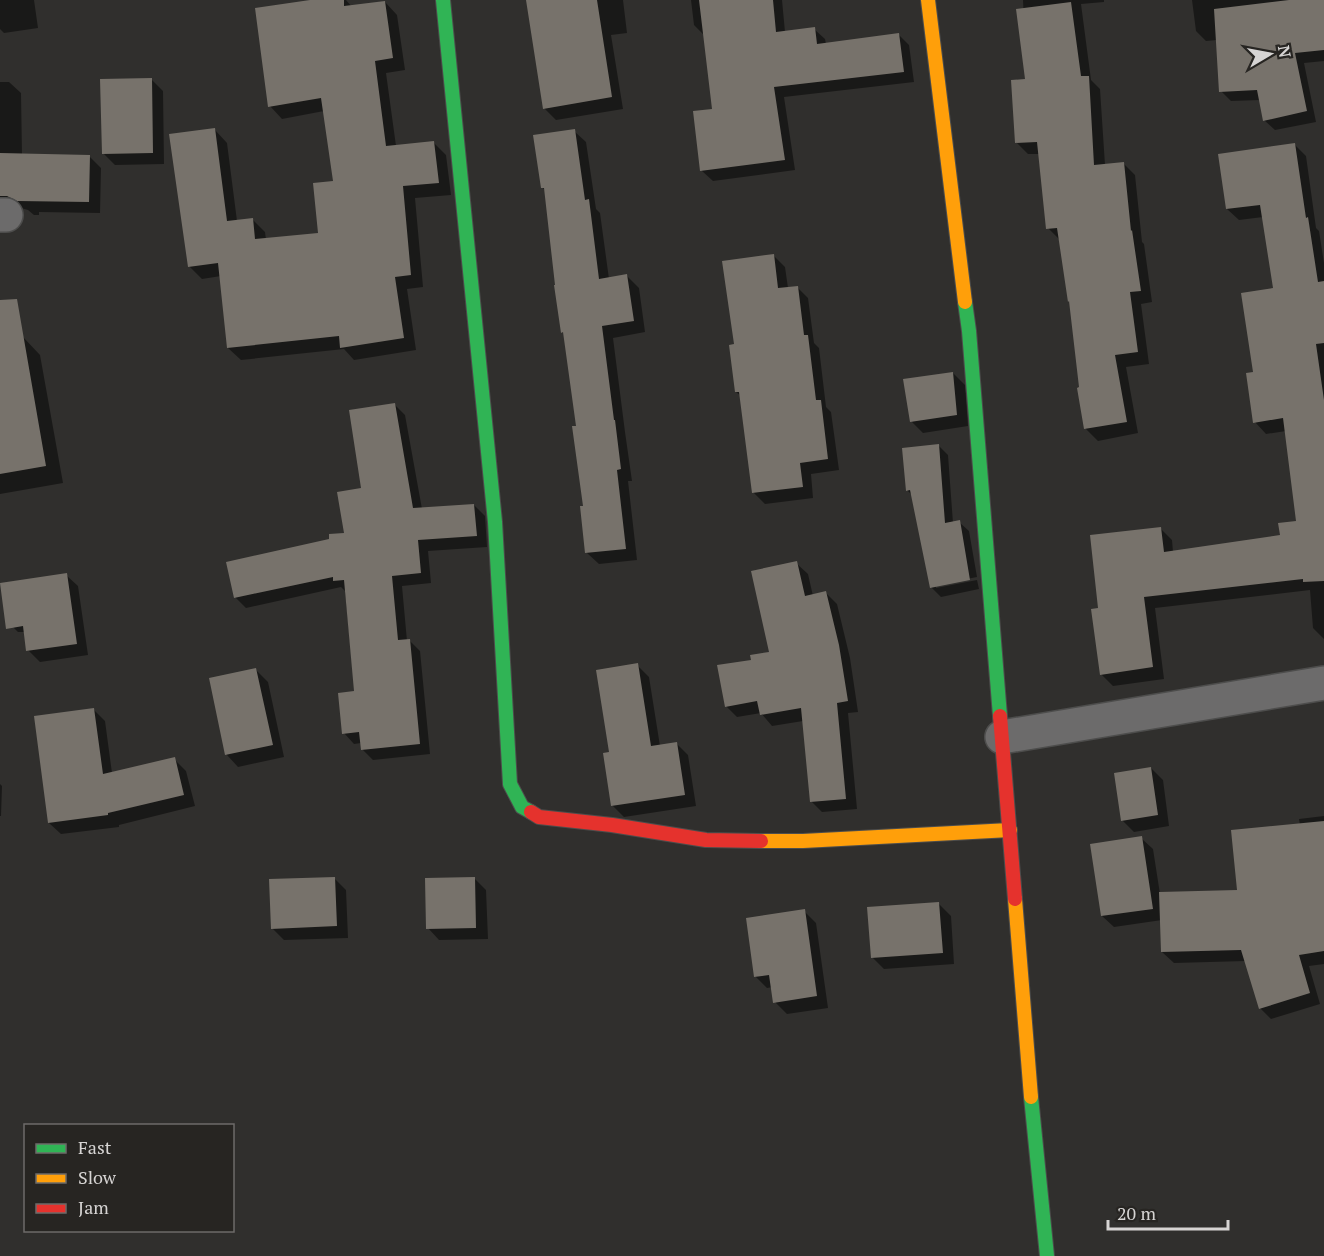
<svg xmlns="http://www.w3.org/2000/svg" width="1324" height="1256" font-family="'PT Serif',serif">
<style>
.shadow{fill:#0007}
.building{fill:#77726b}
.lines{fill:none;stroke-linecap:round;stroke-linejoin:round}
.street-casing{stroke:#4d4d4c;stroke-width:36}
.fast-casing{stroke:#4d4d4c;stroke-width:16}
.slow-casing{stroke:#4d4d4c;stroke-width:16}
.jam-casing{stroke:#4d4d4c;stroke-width:16}
.street{stroke:#6c6b6b;stroke-width:33}
.fast{stroke:#30b455;stroke-width:14}
.slow{stroke:#ff9f0a;stroke-width:14}
.jam{stroke:#e5322d;stroke-width:14}
</style>
<rect width="100%" height="100%" fill="#302f2d"/>
<path class="shadow" d="M 0,0 L 34,0 L 38,28 L 4,33 L 0,29 Z
M 320,0 L 346,0 L 352,7 L 385,2 L 397,15 L 405,70 L 386,73 L 396,146 L 434,143 L 446,155 L 451,195 L 415,198 L 423,287 L 407,289 L 416,350 L 354,360 L 344,349 L 241,360 L 228,348 L 221,276 L 202,279 L 189,266 L 215,130 L 227,143 L 237,221 L 252,219 L 265,232 L 266,240 L 320,235 L 335,182 L 324,111 L 282,119 L 270,106 Z
M 527,0 L 623,0 L 627,33 L 611,35 L 623,109 L 556,120 L 544,108 Z
M 691,0 L 782,0 L 785,32 L 814,29 L 825,39 L 826,44 L 898,34 L 909,45 L 914,82 L 784,97 L 795,170 L 713,181 L 702,171 L 714,111 L 705,36 L 694,25 Z
M 1023,0 L 1104,0 L 1104,2 L 1081,4 L 1091,80 L 1100,89 L 1105,165 L 1123,163 L 1135,175 L 1142,242 L 1144,244 L 1152,302 L 1141,304 L 1149,364 L 1126,367 L 1138,433 L 1098,441 L 1086,429 L 1079,389 L 1081,388 L 1071,303 L 1060,240 L 1048,228 L 1040,154 L 1028,154 L 1016,142 L 1027,81 Z
M 1192,0 L 1324,0 L 1324,61 L 1304,63 L 1316,122 L 1275,130 L 1264,120 L 1260,100 L 1231,101 L 1221,91 L 1217,40 L 1206,41 L 1196,31 Z
M 151,79 L 163,91 L 164,164 L 115,165 L 103,153 Z
M 0,82 L 9,82 L 21,93 L 22,155 L 89,156 L 101,168 L 100,213 L 39,212 L 39,215 L 34,215 L 28,210 L 0,202 Z
M 574,131 L 586,142 L 596,209 L 600,213 L 609,279 L 627,276 L 639,288 L 645,332 L 613,338 L 625,432 L 632,481 L 628,481 L 637,560 L 599,564 L 587,553 L 585,507 L 577,427 L 565,334 L 563,332 L 546,191 L 542,187 Z
M 1295,145 L 1306,156 L 1316,228 L 1319,231 L 1324,263 L 1324,639 L 1313,628 L 1310,590 L 1155,608 L 1164,679 L 1113,686 L 1101,674 L 1100,610 L 1160,528 L 1172,540 L 1173,552 L 1281,537 L 1297,522 L 1286,431 L 1266,434 L 1255,422 L 1255,373 L 1275,290 L 1263,217 L 1239,220 L 1227,209 Z
M 773,255 L 785,267 L 788,288 L 797,287 L 808,298 L 814,343 L 819,348 L 826,407 L 831,412 L 839,470 L 811,474 L 813,498 L 765,504 L 753,492 L 741,396 L 736,392 L 736,345 Z
M 23,337 L 40,355 L 63,483 L 0,494 L 0,341 Z
M 953,373 L 965,385 L 968,426 L 923,433 L 912,422 Z
M 394,404 L 405,415 L 422,509 L 474,505 L 485,516 L 487,547 L 428,551 L 431,583 L 402,586 L 407,641 L 409,640 L 420,651 L 430,754 L 373,760 L 362,749 L 361,743 L 354,744 L 344,733 L 355,692 L 345,591 L 341,587 L 246,608 L 235,597 L 331,540 L 346,534 Z
M 939,446 L 948,455 L 953,523 L 959,522 L 969,531 L 977,577 L 936,585 L 936,588 L 977,580 L 979,589 L 941,597 L 931,587 L 913,496 L 907,490 Z
M 796,563 L 808,574 L 813,596 L 826,593 L 837,604 L 850,658 L 858,712 L 848,713 L 857,809 L 822,812 L 811,801 L 803,721 L 772,726 L 761,713 L 737,717 L 726,706 L 752,661 L 771,653 Z
M 66,575 L 78,586 L 88,655 L 40,662 L 28,650 L 25,632 L 18,632 L 6,620 Z
M 637,665 L 649,677 L 660,746 L 676,743 L 688,755 L 696,806 L 624,817 L 612,805 L 611,753 Z
M 256,670 L 268,682 L 284,757 L 238,767 L 227,755 L 211,679 Z
M 93,709 L 105,721 L 112,773 L 174,759 L 186,771 L 195,806 L 119,825 L 119,827 L 61,834 L 49,823 Z
M 1151,768 L 1163,780 L 1169,826 L 1134,832 L 1122,820 Z
M 0,784 L 2,786 L 1,816 L 0,816 Z
M 1324,816 L 1324,964 L 1309,966 L 1320,1004 L 1271,1019 L 1260,1008 L 1246,961 L 1174,963 L 1162,952 L 1162,920 L 1114,927 L 1102,916 L 1141,838 L 1153,849 L 1160,894 L 1239,892 L 1300,825 L 1299,819 Z
M 334,878 L 346,890 L 348,938 L 284,940 L 272,928 Z
M 474,878 L 486,890 L 488,939 L 439,940 L 428,928 Z
M 939,904 L 951,916 L 954,964 L 884,969 L 872,957 Z
M 804,911 L 816,923 L 828,1008 L 787,1014 L 775,1002 L 773,987 L 767,988 L 755,976 Z"/>
<path class="building" d="M 310,0 L 344,0 L 344,6 L 385,1 L 393,58 L 375,61 L 386,146 L 434,141 L 439,183 L 403,186 L 411,275 L 395,277 L 404,338 L 340,348 L 339,336 L 227,348 L 218,263 L 188,267 L 169,134 L 215,128 L 227,221 L 253,218 L 255,239 L 318,233 L 313,183 L 333,181 L 321,98 L 268,107 L 255,8 Z
M 526,0 L 597,0 L 612,97 L 543,109 Z
M 699,0 L 773,0 L 776,32 L 815,27 L 817,44 L 899,33 L 904,72 L 774,87 L 785,160 L 700,171 L 693,111 L 712,109 Z
M 1289,0 L 1324,0 L 1324,50 L 1295,53 L 1307,111 L 1263,121 L 1257,90 L 1219,92 L 1214,9 Z
M 1071,2 L 1081,76 L 1089,76 L 1094,165 L 1124,162 L 1131,231 L 1132,230 L 1141,291 L 1130,292 L 1138,352 L 1115,355 L 1127,422 L 1084,429 L 1077,388 L 1079,387 L 1069,301 L 1068,302 L 1057,228 L 1046,229 L 1037,142 L 1015,143 L 1011,80 L 1025,79 L 1016,9 Z
M 152,78 L 153,153 L 102,154 L 100,79 Z
M 575,129 L 585,200 L 589,199 L 599,279 L 627,274 L 634,321 L 602,326 L 614,420 L 615,420 L 621,469 L 617,470 L 626,549 L 585,553 L 580,506 L 583,506 L 572,426 L 576,426 L 563,332 L 561,333 L 554,285 L 555,285 L 544,188 L 541,188 L 533,135 Z
M 1295,143 L 1306,218 L 1308,217 L 1318,282 L 1324,281 L 1324,343 L 1316,344 L 1324,400 L 1324,581 L 1303,582 L 1303,579 L 1144,597 L 1153,667 L 1100,675 L 1091,609 L 1098,608 L 1090,535 L 1161,527 L 1164,552 L 1280,535 L 1278,523 L 1296,521 L 1283,418 L 1253,423 L 1246,373 L 1253,372 L 1241,293 L 1273,288 L 1260,205 L 1226,209 L 1218,154 Z
M 0,153 L 90,155 L 89,202 L 17,201 L 7,196 L 0,196 Z
M 774,254 L 778,288 L 798,286 L 804,335 L 808,335 L 816,400 L 821,400 L 828,459 L 800,463 L 803,487 L 752,493 L 739,392 L 735,392 L 729,345 L 734,344 L 722,261 Z
M 17,299 L 46,466 L 0,474 L 0,300 Z
M 953,372 L 957,415 L 910,422 L 903,379 Z
M 395,403 L 413,508 L 474,504 L 477,536 L 418,540 L 421,573 L 392,576 L 398,640 L 410,639 L 420,744 L 361,750 L 359,732 L 342,734 L 338,693 L 354,691 L 344,580 L 333,581 L 333,577 L 234,598 L 226,562 L 329,539 L 329,534 L 344,533 L 337,492 L 361,488 L 349,410 Z
M 939,444 L 945,523 L 960,520 L 970,580 L 930,588 L 910,490 L 906,491 L 902,448 Z
M 797,561 L 805,596 L 826,591 L 839,645 L 848,701 L 837,703 L 846,799 L 810,802 L 801,708 L 760,715 L 757,701 L 725,707 L 717,665 L 751,660 L 750,655 L 769,652 L 751,571 Z
M 67,573 L 77,644 L 26,651 L 23,626 L 6,629 L 0,583 Z
M 638,663 L 651,746 L 677,742 L 685,795 L 611,806 L 603,753 L 609,752 L 596,670 Z
M 256,668 L 273,745 L 225,755 L 209,678 Z
M 94,708 L 103,774 L 175,757 L 184,795 L 108,813 L 108,815 L 48,823 L 34,716 Z
M 1151,767 L 1158,815 L 1121,821 L 1114,773 Z
M 1324,821 L 1324,951 L 1299,955 L 1310,993 L 1259,1009 L 1241,950 L 1161,952 L 1159,892 L 1237,890 L 1231,830 Z
M 1142,836 L 1153,909 L 1101,916 L 1090,844 Z
M 335,877 L 337,926 L 271,929 L 269,879 Z
M 475,877 L 476,928 L 426,929 L 425,878 Z
M 939,902 L 943,953 L 871,958 L 867,907 Z
M 805,909 L 817,996 L 773,1003 L 769,975 L 754,977 L 746,918 Z"/>
<g class="lines">
<g class="street-casing">
<path id="street" d="M 0,215 L 6,215
M 1002,737 L 1324,683"/>
</g>
<g class="fast-casing">
<path id="fast" d="M 443,0 L 495,522 L 510,784 L 522,807 L 531,812
M 965,302 L 969,331 L 1000,716
M 1031,1097 L 1047,1256"/>
</g>
<g class="slow-casing">
<path id="slow" d="M 928,0 L 965,302
M 761,841 L 803,841 L 1010,830
M 1015,899 L 1031,1097"/>
</g>
<g class="jam-casing">
<path id="jam" d="M 1000,716 L 1015,899
M 531,812 L 539,817 L 612,825 L 706,840 L 761,841"/>
</g>
<use href="#street" class="street"/>
<use href="#fast" class="fast"/>
<use href="#slow" class="slow"/>
<use href="#jam" class="jam"/>
</g>
<rect x="24" y="1124" width="210" height="108" fill="#272522" stroke="#6d6b69" stroke-width="1.5"/>
<rect x="36" y="1144" width="30" height="9" fill="#30b455" stroke="#6d6b69" stroke-width="1.5"/>
<text x="78" y="1154" font-size="18" fill="#d6d4d3">Fast</text>
<rect x="36" y="1174" width="30" height="9" fill="#ff9f0a" stroke="#6d6b69" stroke-width="1.5"/>
<text x="78" y="1184" font-size="18" fill="#d6d4d3">Slow</text>
<rect x="36" y="1204" width="30" height="9" fill="#e5322d" stroke="#6d6b69" stroke-width="1.5"/>
<text x="78" y="1214" font-size="18" fill="#d6d4d3">Jam</text>
<g transform="translate(1270 54) rotate(80)" stroke="#272522" stroke-width="4.5" paint-order="stroke">
<path d="M0-4.5L10 22L0 15L-10 22Z" fill="#d6d4d3"/>
<text y="-9" font-size="16" font-weight="bold" text-anchor="middle" fill="#d6d4d3">N</text>
</g>
<path d="M1108 1220v9h120v-9" fill="none" stroke="#d6d4d3" stroke-width="3"/>
<text x="1117" y="1220" font-size="18" fill="#d6d4d3" stroke="#272522" stroke-width="4.5" paint-order="stroke">20 m</text>
</svg>
